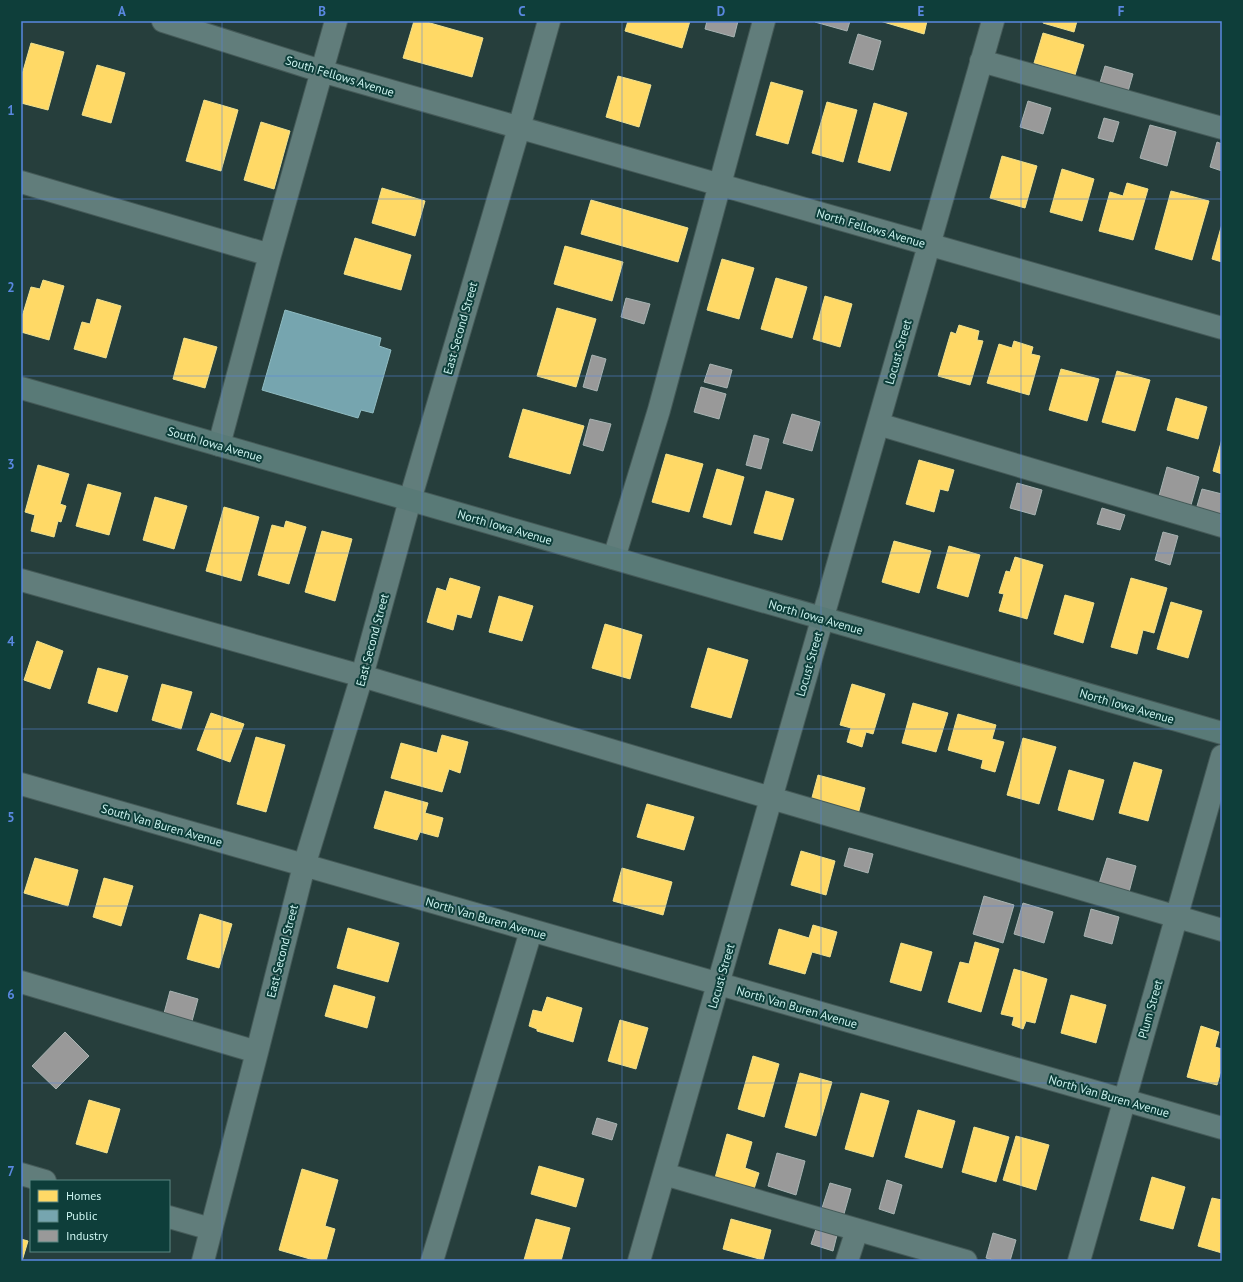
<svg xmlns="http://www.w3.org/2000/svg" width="1243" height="1282" font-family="'PT Sans',sans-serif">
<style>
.homes{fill:#ffd966;stroke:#efe18f}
.public{fill:#76a5af;stroke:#90bcc2}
.industry{fill:#999;stroke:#a8b4b3}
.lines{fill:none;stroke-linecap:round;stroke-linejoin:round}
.minor-casing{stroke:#455a58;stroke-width:24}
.major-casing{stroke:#455a58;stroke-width:24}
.minor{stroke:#617d7b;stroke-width:22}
.major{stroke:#597a77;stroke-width:22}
.grid{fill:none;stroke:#5a88e0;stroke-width:1;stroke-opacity:0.55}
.labels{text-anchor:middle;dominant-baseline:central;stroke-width:4;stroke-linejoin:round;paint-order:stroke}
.street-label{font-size:12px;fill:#cbf3ef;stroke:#0e3e3a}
.neatline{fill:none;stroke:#5a88e0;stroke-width:1.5}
.grid-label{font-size:13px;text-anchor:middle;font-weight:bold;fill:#5a88e0}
</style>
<rect width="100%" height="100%" fill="#263e3c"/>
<path class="homes" d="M 414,21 L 423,21 L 483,38 L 472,77 L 403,58 Z
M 628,21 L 690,21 L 682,48 L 625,31 Z
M 880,21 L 927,21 L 924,34 Z
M 1043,21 L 1077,21 L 1074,32 L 1043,23 Z
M 1043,33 L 1084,45 L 1075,75 L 1034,63 Z
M 31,43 L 64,52 L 48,110 L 21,103 L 21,78 Z
M 97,65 L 125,73 L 111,123 L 82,115 Z
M 618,76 L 651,85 L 639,127 L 606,117 Z
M 771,82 L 803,91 L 788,144 L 756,135 Z
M 204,100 L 238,110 L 221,171 L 186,161 Z
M 827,102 L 857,110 L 843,162 L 812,153 Z
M 874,103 L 907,113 L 890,171 L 858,162 Z
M 261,122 L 290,131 L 274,189 L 244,180 Z
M 1002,156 L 1037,166 L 1025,208 L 990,198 Z
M 1062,169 L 1094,179 L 1082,221 L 1050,212 Z
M 1127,183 L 1148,189 L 1133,240 L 1099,231 L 1110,192 L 1123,196 Z
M 382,188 L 425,201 L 415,236 L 372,223 Z
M 1171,191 L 1209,201 L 1192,260 L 1155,249 Z
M 591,200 L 688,228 L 678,262 L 581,234 Z
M 1222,224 L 1222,262 L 1212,259 Z
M 355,238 L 411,255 L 401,290 L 344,274 Z
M 565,246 L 623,262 L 612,301 L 554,284 Z
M 722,259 L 754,268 L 739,319 L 707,310 Z
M 776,278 L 807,287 L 792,338 L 761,329 Z
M 43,280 L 64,286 L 49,340 L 21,332 L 21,320 L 31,287 L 40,289 Z
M 825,296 L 852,304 L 840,347 L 813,339 Z
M 97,299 L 121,306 L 106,358 L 74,349 L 82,322 L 90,324 Z
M 557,308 L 596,319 L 576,387 L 537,376 Z
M 959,325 L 979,331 L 977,340 L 983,341 L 970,385 L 938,376 L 951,332 L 956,334 Z
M 184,338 L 217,347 L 205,388 L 173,379 Z
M 1014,341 L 1033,347 L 1031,354 L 1040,356 L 1029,395 L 987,383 L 999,344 L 1012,348 Z
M 1061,369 L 1099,379 L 1087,421 L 1049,410 Z
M 1117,371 L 1150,380 L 1135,431 L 1102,422 Z
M 1176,398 L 1207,407 L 1198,439 L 1167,430 Z
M 523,409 L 584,426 L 570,474 L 509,457 Z
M 1222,439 L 1222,474 L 1213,471 Z
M 666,454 L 703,464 L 689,512 L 652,502 Z
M 919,460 L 954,470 L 948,491 L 940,489 L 934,512 L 906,504 Z
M 38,465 L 69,474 L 60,504 L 66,506 L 61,522 L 58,521 L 54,537 L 31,531 L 35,515 L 25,512 Z
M 717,469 L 744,477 L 731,525 L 703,517 Z
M 88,484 L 121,493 L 109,535 L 76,526 Z
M 766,491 L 794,499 L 782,540 L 754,533 Z
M 155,497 L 187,506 L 174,549 L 143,540 Z
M 224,507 L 259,517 L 241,581 L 206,571 Z
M 286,521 L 306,527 L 289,584 L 258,575 L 272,525 L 284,528 Z
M 322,531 L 352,539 L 335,601 L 305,592 Z
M 894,541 L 931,551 L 919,593 L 882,582 Z
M 949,546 L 980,555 L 968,597 L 937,588 Z
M 1015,557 L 1043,565 L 1027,619 L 999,611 L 1004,594 L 999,593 L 1006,571 L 1010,572 Z
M 450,578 L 480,587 L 471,618 L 457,614 L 453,630 L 427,622 L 437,588 L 446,591 Z
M 1131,578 L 1167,588 L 1154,633 L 1143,630 L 1137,654 L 1111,647 Z
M 1065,595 L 1094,603 L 1083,643 L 1054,634 Z
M 499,596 L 533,606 L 522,641 L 489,632 Z
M 1171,602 L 1202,611 L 1188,658 L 1157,649 Z
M 605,624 L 642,635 L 630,679 L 592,668 Z
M 37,641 L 63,651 L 50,689 L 24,680 Z
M 708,648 L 748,660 L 731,718 L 691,707 Z
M 98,668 L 128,676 L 117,712 L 88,703 Z
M 162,684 L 192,692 L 181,729 L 152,720 Z
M 852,684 L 885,694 L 873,734 L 866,732 L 862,747 L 847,742 L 851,728 L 840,725 Z
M 913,703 L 948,713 L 936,752 L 902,743 Z
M 211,713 L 244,724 L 230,762 L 197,750 Z
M 958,714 L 996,725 L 992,739 L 1004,742 L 995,772 L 981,768 L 983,760 L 948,750 Z
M 442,735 L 468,742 L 460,773 L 449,769 L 442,792 L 391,778 L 401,743 L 437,753 Z
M 256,737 L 285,745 L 266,812 L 237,804 Z
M 1023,738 L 1056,747 L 1039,804 L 1007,795 Z
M 1134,762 L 1162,770 L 1148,821 L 1119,813 Z
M 1069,770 L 1104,780 L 1093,820 L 1058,810 Z
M 818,775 L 865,788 L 857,818 L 810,805 Z
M 385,791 L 428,803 L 425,813 L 443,818 L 438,837 L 420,832 L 417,840 L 374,828 Z
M 647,804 L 694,817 L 684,850 L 637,837 Z
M 801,851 L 835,861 L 826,895 L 791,885 Z
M 35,858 L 78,870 L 68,906 L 24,893 Z
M 622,868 L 672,882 L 663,915 L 613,901 Z
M 104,878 L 133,886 L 121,926 L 93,917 Z
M 200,914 L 232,924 L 219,968 L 187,959 Z
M 813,925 L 837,932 L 830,957 L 812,952 L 805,974 L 769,964 L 779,929 L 809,938 Z
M 348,928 L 399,943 L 388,982 L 337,968 Z
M 975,942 L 999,949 L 981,1012 L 948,1002 L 960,962 L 969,964 Z
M 901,943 L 932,952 L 921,991 L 890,982 Z
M 1014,969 L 1047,979 L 1035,1023 L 1026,1021 L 1023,1029 L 1012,1025 L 1014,1017 L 1001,1014 Z
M 334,985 L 375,997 L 367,1028 L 325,1016 Z
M 1071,995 L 1106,1005 L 1096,1043 L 1061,1033 Z
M 547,997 L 582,1008 L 573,1042 L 537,1031 L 537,1029 L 529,1026 L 533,1010 L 542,1012 Z
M 620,1020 L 648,1028 L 636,1069 L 608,1061 Z
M 1201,1026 L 1219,1032 L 1215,1047 L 1222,1049 L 1222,1067 L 1217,1085 L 1187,1077 Z
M 753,1056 L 779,1064 L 764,1117 L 738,1109 Z
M 800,1073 L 832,1082 L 816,1136 L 785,1127 Z
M 861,1093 L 889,1101 L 873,1157 L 845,1149 Z
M 89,1100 L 120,1109 L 107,1153 L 76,1144 Z
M 918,1110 L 955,1121 L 942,1168 L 905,1157 Z
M 974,1127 L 1009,1137 L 996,1182 L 962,1172 Z
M 727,1134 L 752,1142 L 745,1168 L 759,1173 L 754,1189 L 715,1178 Z
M 1016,1136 L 1049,1145 L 1036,1190 L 1003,1180 Z
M 539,1166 L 584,1179 L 576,1207 L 531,1194 Z
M 302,1169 L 338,1180 L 325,1226 L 335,1229 L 326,1261 L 317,1261 L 279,1250 Z
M 1152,1177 L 1185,1187 L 1173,1229 L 1140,1220 Z
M 1212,1198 L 1222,1200 L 1222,1253 L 1198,1246 Z
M 536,1219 L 570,1228 L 561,1261 L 524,1260 Z
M 731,1219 L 771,1230 L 763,1260 L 723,1249 Z
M 21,1239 L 28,1241 L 22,1261 L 21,1261 Z"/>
<path class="public" d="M 285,310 L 381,338 L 379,346 L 391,350 L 373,413 L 361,410 L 358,418 L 262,390 Z"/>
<path class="industry" d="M 707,21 L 738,21 L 734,37 L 705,29 Z
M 815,21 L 850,21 L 847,31 L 815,22 Z
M 858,34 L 881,41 L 873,70 L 849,63 Z
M 1105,66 L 1133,74 L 1127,95 L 1099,86 Z
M 1028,101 L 1051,108 L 1043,134 L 1020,127 Z
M 1104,118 L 1119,122 L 1113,142 L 1098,138 Z
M 1150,125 L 1176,132 L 1167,166 L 1140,158 Z
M 1217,142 L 1222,144 L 1222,171 L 1210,167 Z
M 626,298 L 650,304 L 644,324 L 621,317 Z
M 592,355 L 606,359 L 597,391 L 583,387 Z
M 710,364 L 732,370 L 727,388 L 704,382 Z
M 701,387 L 726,394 L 719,419 L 694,412 Z
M 792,414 L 820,422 L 812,451 L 783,443 Z
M 590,419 L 611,424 L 603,451 L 583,445 Z
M 754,435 L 769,439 L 761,469 L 746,465 Z
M 1167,467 L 1199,477 L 1191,505 L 1159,496 Z
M 1017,483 L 1042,490 L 1035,515 L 1010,508 Z
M 1202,489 L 1222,494 L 1222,521 L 1195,513 Z
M 1102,508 L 1125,515 L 1120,530 L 1097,524 Z
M 1163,532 L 1178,536 L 1170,565 L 1155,560 Z
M 849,848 L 873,854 L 868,873 L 844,866 Z
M 1107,858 L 1136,866 L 1128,896 L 1098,887 Z
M 984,896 L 1014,905 L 1003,943 L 973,934 Z
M 1023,903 L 1053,912 L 1044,943 L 1014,934 Z
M 1091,909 L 1119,917 L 1112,944 L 1084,936 Z
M 170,991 L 198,999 L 191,1025 L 163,1017 Z
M 65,1032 L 89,1056 L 56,1089 L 32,1066 Z
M 597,1118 L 617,1124 L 612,1140 L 592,1134 Z
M 777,1153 L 805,1161 L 796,1195 L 768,1186 Z
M 887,1180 L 902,1185 L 894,1214 L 879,1209 Z
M 830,1183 L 851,1189 L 844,1214 L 822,1208 Z
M 816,1229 L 837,1235 L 833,1251 L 811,1244 Z
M 993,1233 L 1016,1240 L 1010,1261 L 997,1261 L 986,1258 Z"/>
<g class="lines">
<g class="minor-casing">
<path id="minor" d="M 163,21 L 321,71 L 1222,328
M 981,61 L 1222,128
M 21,182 L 270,255
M 878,424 L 1222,526
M 219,445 L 270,255 L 336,21
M 614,558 L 659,410 L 764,21
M 21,580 L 362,676 L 771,798 L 1222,930
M 21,784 L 1222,1128
M 21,982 L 257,1052
M 21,1174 L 45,1181
M 664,1174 L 966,1261
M 169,1217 L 211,1229
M 203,1261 L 257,1052 L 304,866 L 362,676 L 410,500 L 519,128 L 549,21
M 432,1261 L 531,931
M 639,1261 L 993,21
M 847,1261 L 857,1230
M 1079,1261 L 1222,756"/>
</g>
<g class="major-casing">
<path id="major" d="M 21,388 L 1222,733"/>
</g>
<use href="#minor" class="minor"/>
<use href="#major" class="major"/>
</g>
<path class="grid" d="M 222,21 L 222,1261M 422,21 L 422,1261M 622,21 L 622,1261M 821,21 L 821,1261M 1021,21 L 1021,1261M 21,199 L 1222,199M 21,376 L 1222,376M 21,553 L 1222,553M 21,729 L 1222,729M 21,906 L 1222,906M 21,1083 L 1222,1083"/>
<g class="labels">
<g class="street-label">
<text transform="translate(340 76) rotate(17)">South Fellows Avenue</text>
<text transform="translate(871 228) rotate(16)">North Fellows Avenue</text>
<text transform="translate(460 328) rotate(-74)">East Second Street</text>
<text transform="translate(898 352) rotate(-74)">Locust Street</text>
<text transform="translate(215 444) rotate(16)">South Iowa Avenue</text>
<text transform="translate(505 527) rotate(16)">North Iowa Avenue</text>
<text transform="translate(816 617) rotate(16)">North Iowa Avenue</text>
<text transform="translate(372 640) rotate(-75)">East Second Street</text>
<text transform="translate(809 664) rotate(-74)">Locust Street</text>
<text transform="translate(1127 706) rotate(16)">North Iowa Avenue</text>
<text transform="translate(162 825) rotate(16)">South Van Buren Avenue</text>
<text transform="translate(486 918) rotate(16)">North Van Buren Avenue</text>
<text transform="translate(282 951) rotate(-76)">East Second Street</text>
<text transform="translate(721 976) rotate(-74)">Locust Street</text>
<text transform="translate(797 1007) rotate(16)">North Van Buren Avenue</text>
<text transform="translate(1150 1009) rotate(-74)">Plum Street</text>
<text transform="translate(1109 1096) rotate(16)">North Van Buren Avenue</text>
</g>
</g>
<rect width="1243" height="1282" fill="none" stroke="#0e3e3a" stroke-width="44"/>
<rect x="30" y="1180" width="140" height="72" fill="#0e3e3a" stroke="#5a8682"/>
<rect x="38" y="1190" width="20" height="12" fill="#ffd966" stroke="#5a8682"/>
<text x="66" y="1200" font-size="12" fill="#cbf3ef">Homes</text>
<rect x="38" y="1210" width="20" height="12" fill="#76a5af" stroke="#5a8682"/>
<text x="66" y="1220" font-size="12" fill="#cbf3ef">Public</text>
<rect x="38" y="1230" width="20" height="12" fill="#999999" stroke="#5a8682"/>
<text x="66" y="1240" font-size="12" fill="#cbf3ef">Industry</text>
<rect x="22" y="22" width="1199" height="1238" class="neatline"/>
<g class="grid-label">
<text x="122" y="16">A</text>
<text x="322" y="16">B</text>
<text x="522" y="16">C</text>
<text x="721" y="16">D</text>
<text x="921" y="16">E</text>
<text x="1121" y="16">F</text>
<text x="11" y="115">1</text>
<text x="11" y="292">2</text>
<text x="11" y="469">3</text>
<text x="11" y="646">4</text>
<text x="11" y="822">5</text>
<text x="11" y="999">6</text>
<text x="11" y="1176">7</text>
</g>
</svg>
